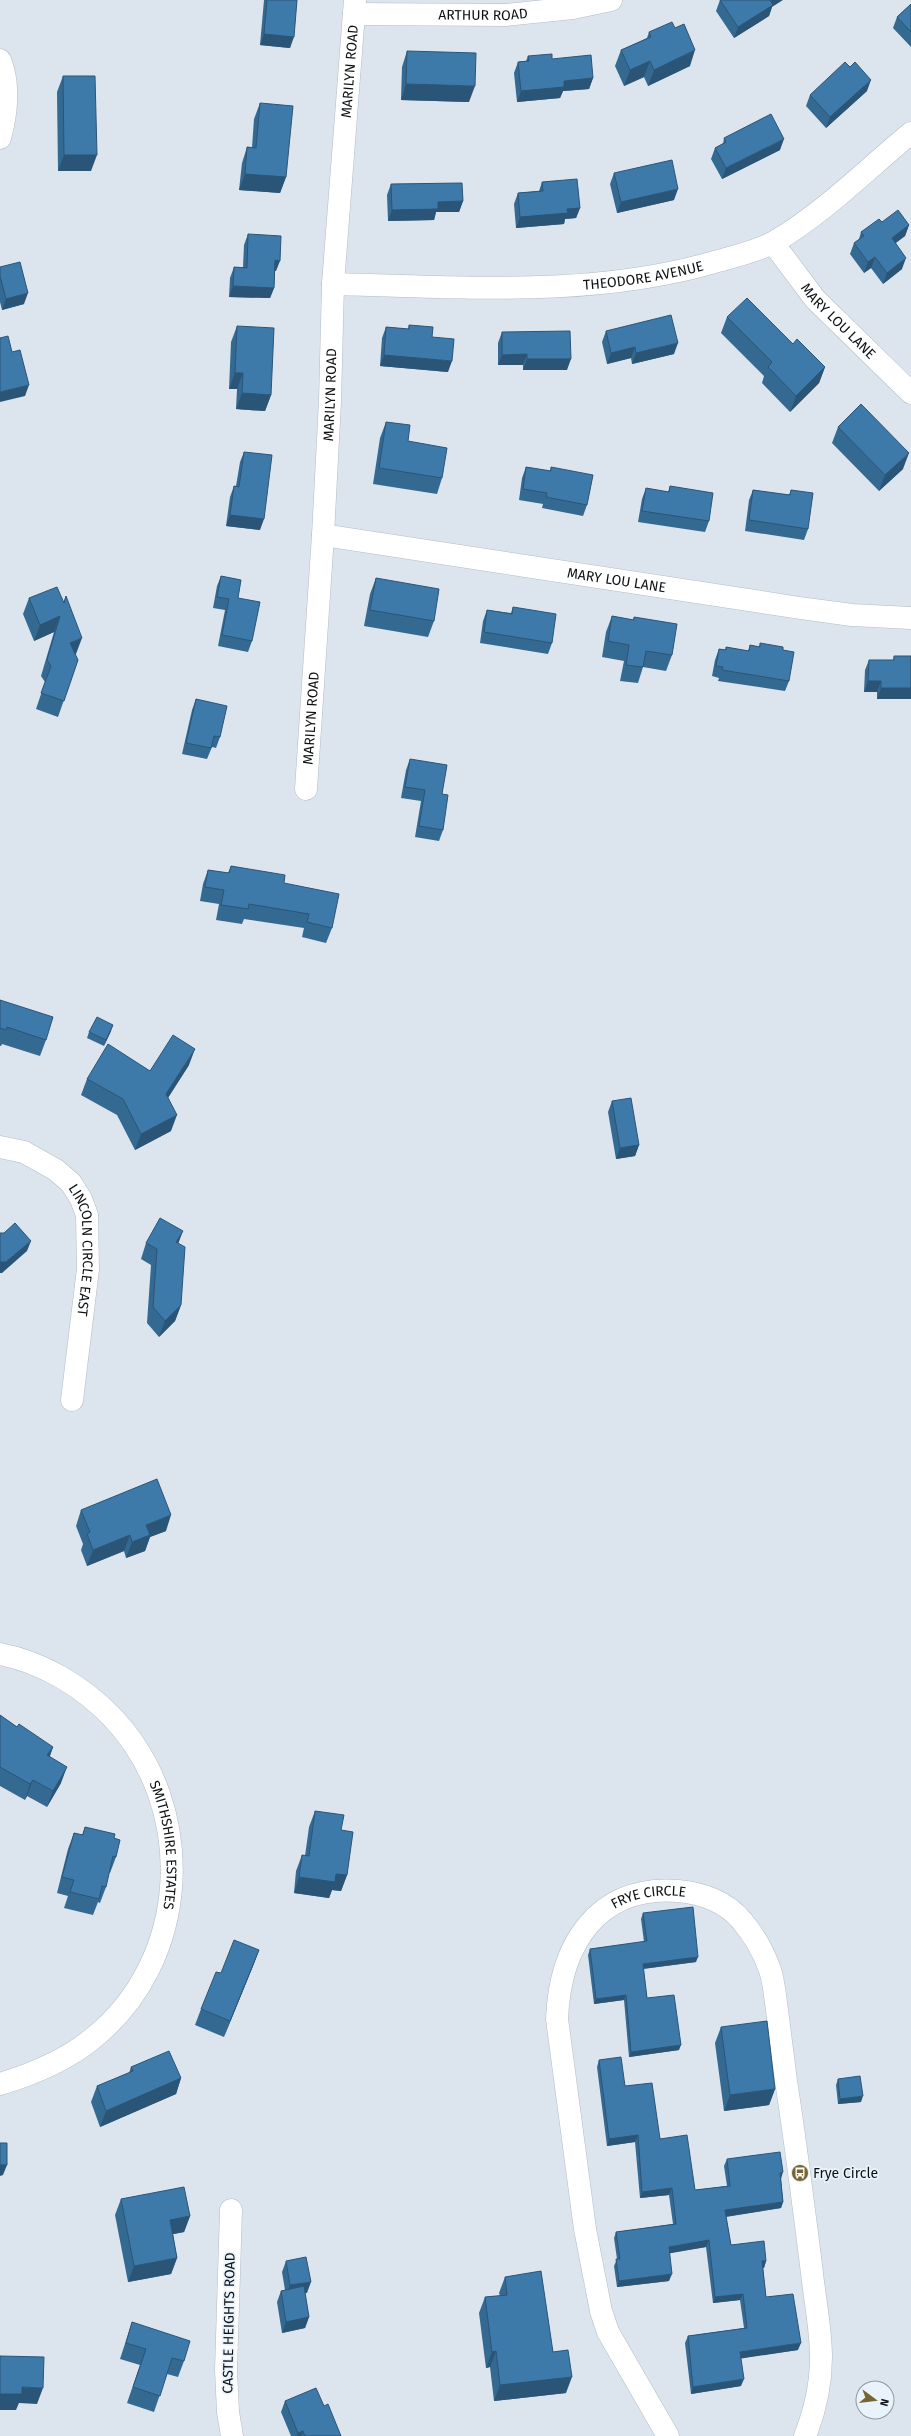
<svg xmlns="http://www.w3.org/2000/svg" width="911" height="2436" font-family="'Fira Sans',sans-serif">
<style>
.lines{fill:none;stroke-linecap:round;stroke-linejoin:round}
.minor-casing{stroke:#b3bcc4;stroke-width:23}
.minor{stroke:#fff;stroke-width:22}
.wall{fill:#346992}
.shaded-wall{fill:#2b5577}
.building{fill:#3d7aaa;stroke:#2b5577}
.labels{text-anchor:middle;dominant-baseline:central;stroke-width:3.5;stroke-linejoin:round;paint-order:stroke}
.street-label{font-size:14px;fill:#0e1113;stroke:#e9f3fb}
.poi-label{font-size:14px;fill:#0e1113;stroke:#e9f3fb;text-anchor:start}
</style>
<rect width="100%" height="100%" fill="#dce5ed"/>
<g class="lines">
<g class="minor-casing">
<g id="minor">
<path id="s1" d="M 354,14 L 506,15 L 573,8 L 611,0"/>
<path d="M 0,60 C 10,85 7,112 0,138"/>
<path id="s2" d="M 773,243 L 815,299 L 911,393"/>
<path id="s3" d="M 333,284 C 461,287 594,298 718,261 C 736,256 758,251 774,242 C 824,213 867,169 911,133"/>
<path id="s4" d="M 323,535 L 800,608 L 852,615 L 911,618"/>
<path id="s5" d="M 306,789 L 323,535 L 330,401 L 333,284 L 355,0"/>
<path id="s6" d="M 0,1147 L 24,1152 L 56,1170 L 71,1183 L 81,1199 L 87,1215 L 88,1269 L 72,1400"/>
<path id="s7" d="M 0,1654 C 42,1662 82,1686 112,1717 C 198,1807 191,1961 92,2039 C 65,2061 33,2074 0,2084"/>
<path d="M 231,2210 L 226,2370 L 228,2412 L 232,2436"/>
<path id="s8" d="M 668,2436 L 608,2332 L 601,2311 L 585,2229 L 557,2019 C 560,1945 597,1885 678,1891 C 702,1893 727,1902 742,1921 C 754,1935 764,1953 770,1970 C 774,1982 775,1997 777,2010 C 780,2034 783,2058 786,2081 C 796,2145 804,2209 812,2273 C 815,2301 821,2330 821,2357 C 821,2385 815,2411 805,2436"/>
</g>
</g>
<use href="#minor" class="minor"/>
</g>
<path class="wall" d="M 264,0 L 297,0 L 290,48 L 260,45 Z
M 720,0 L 772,7 L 769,16 L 734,38 L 716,11 Z
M 911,4 L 911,47 L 893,28 L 897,17 Z
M 649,32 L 690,66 L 648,86 L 644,77 L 624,86 L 615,66 L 621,50 L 647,38 Z
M 407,51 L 469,102 L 401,100 L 402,67 Z
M 528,56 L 552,59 L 593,78 L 589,89 L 563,91 L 560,98 L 517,102 L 514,73 L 518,62 L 526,61 Z
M 850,67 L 867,91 L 826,128 L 806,106 L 810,95 Z
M 63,76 L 91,171 L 58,171 L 57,92 Z
M 260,103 L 286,177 L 280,193 L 239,190 L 242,163 L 247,147 L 252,147 L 254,119 Z
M 724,138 L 780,150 L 722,179 L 711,159 L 715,148 L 723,144 Z
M 614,173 L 674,200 L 617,213 L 610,184 Z
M 542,182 L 580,208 L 576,218 L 565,219 L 564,224 L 516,228 L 514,204 L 518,193 L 539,191 Z
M 391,184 L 463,201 L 459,212 L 436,212 L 434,220 L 388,221 L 387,195 Z
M 882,222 L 909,225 L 905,236 L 895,243 L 902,269 L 883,284 L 871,268 L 864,273 L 850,254 L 854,243 L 859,239 L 861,232 Z
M 248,234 L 276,271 L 275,271 L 274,288 L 270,298 L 229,297 L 230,278 L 234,267 L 243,267 L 244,245 Z
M 0,267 L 24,304 L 2,310 L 0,302 Z
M 727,317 L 793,344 L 825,367 L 819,383 L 790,412 L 762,383 L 764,376 L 721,333 Z
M 409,325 L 448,372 L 380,366 L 382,338 L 386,327 L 408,329 Z
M 237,326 L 271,395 L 265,411 L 236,409 L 237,389 L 229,389 L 231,342 Z
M 606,331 L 674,354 L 632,364 L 631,358 L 607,364 L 602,342 Z
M 502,332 L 567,370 L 523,370 L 523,365 L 498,365 L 498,343 Z
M 386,422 L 408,441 L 442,478 L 437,494 L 373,484 L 380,438 Z
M 838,427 L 903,469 L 879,491 L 832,443 Z
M 244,452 L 260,530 L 226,526 L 230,497 L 234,486 L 236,486 L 240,462 Z
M 526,467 L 550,471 L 551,467 L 587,505 L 583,516 L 542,508 L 543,504 L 519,500 L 522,478 Z
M 670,486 L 709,521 L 705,532 L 638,522 L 642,499 L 646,488 L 668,492 Z
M 753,490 L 789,495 L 791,490 L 808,529 L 804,540 L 745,531 L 749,500 Z
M 221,576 L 238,598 L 252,641 L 248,652 L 218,646 L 225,610 L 213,608 L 217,586 Z
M 376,578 L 434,621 L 428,637 L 364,626 L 370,594 Z
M 66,596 L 76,654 L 75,654 L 78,660 L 58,717 L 36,709 L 45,682 L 41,676 L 54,632 L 34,641 L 23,614 L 29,598 L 63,603 Z
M 513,607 L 552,643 L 548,654 L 480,643 L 483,621 L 487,610 L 511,613 Z
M 612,616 L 633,620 L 634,617 L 672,655 L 666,671 L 643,667 L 638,683 L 620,681 L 624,661 L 602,657 L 606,632 Z
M 760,643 L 783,650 L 789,681 L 785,691 L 718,681 L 719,678 L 712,676 L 715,660 L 719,649 L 725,650 L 726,647 L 748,651 L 750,645 L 759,647 Z
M 894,656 L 911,656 L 911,699 L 877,699 L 877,692 L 864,692 L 865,670 L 869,660 L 893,660 Z
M 196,699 L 220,737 L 216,748 L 212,747 L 207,759 L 182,754 L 192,710 Z
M 410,759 L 442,794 L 443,830 L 439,841 L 415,837 L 421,801 L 401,798 L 406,770 Z
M 231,866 L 284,883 L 332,928 L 326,943 L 302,937 L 304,928 L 244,919 L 242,924 L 216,920 L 219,904 L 200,901 L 203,884 L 208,870 L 228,873 Z
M 0,1000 L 46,1040 L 40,1056 L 2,1044 L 1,1046 L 0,1046 Z
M 111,1031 L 104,1046 L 87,1038 L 89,1032 Z
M 189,1065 L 168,1098 L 171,1131 L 135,1150 L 117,1115 L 81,1095 L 87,1079 Z
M 612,1101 L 639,1145 L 635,1156 L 616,1159 L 608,1112 Z
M 146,1243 L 178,1243 L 181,1305 L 175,1321 L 159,1337 L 147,1323 L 151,1265 L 141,1259 Z
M 81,1510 L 166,1531 L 150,1537 L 145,1551 L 126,1558 L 124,1551 L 87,1566 L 81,1550 L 83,1544 L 76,1526 Z
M 0,1715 L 17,1727 L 53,1747 L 50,1756 L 61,1783 L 47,1807 L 27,1796 L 25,1800 L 0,1786 Z
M 315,1811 L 341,1830 L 347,1875 L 341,1891 L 332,1890 L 329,1898 L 294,1893 L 296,1871 L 302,1855 L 305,1856 L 309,1827 Z
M 85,1827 L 114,1838 L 116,1857 L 110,1873 L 109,1872 L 106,1887 L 100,1903 L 98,1902 L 93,1915 L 64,1908 L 68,1896 L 57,1893 L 68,1849 L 74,1833 L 82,1835 Z
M 643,1913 L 696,1962 L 643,1969 L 647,1998 L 679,2050 L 629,2057 L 624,2000 L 594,2004 L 588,1955 L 590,1949 L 644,1942 L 641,1919 Z
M 259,1950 L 253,1966 L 224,2037 L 195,2025 L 201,2009 L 221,1973 Z
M 721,2027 L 775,2089 L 769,2105 L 724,2111 L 715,2043 Z
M 599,2060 L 625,2086 L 695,2190 L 727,2186 L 724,2166 L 727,2159 L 781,2179 L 783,2202 L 781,2208 L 726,2217 L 731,2245 L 766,2261 L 764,2268 L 763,2268 L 766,2297 L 798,2350 L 741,2358 L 741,2386 L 691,2394 L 685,2343 L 688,2336 L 744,2328 L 740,2300 L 713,2303 L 706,2247 L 669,2253 L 669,2281 L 617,2287 L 614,2266 L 617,2259 L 614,2238 L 616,2232 L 673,2224 L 669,2195 L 640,2198 L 635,2142 L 607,2146 L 597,2067 Z
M 131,2067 L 181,2078 L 176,2094 L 100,2127 L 91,2102 L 97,2086 L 129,2073 Z
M 838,2079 L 861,2102 L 838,2104 L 836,2085 Z
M 121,2199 L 190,2216 L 184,2232 L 173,2234 L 177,2258 L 171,2274 L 128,2282 L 115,2215 Z
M 286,2261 L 307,2293 L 305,2293 L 309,2317 L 305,2328 L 282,2333 L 277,2302 L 281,2291 L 285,2290 L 282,2272 Z
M 505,2277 L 553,2352 L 566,2393 L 494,2401 L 490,2367 L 486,2368 L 479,2313 L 485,2297 L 500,2296 L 499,2293 Z
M 132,2322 L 184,2361 L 178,2377 L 167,2374 L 154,2412 L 127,2403 L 140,2365 L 120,2359 Z
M 285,2401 L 324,2406 L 341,2436 L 291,2436 L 281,2412 Z"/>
<path class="shaded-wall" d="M 770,0 L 783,0 L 772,7 L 769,16 L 734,38 L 738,27 Z
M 264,34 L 294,37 L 290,48 L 260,45 Z
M 695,50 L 690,66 L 648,86 L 654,70 Z
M 650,61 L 644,77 L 624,86 L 630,70 Z
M 593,78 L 589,89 L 563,91 L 560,98 L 517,102 L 521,91 L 564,81 Z
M 871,80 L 867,91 L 826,128 L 830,117 Z
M 406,84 L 475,86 L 469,102 L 401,100 Z
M 784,139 L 780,150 L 722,179 L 726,168 Z
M 64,155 L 97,155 L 91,171 L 58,171 Z
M 245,174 L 286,177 L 280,193 L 239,190 Z
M 678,189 L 674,200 L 617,213 L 621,202 Z
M 463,201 L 459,212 L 436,212 L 434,220 L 388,221 L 392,210 L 438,202 Z
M 580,208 L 576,218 L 565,219 L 564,224 L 516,228 L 520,217 L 567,209 Z
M 909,225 L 905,236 L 888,249 L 892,238 Z
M 875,257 L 871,268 L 864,273 L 868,262 Z
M 906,258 L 902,269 L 883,284 L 887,273 Z
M 275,260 L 280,261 L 276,271 L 271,271 Z
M 233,286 L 274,288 L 270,298 L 229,297 Z
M 28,293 L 24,304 L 2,310 L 6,299 Z
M 678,343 L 674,354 L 632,364 L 636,353 Z
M 635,347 L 631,358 L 607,364 L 611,353 Z
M 527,354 L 523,365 L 498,365 L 502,355 Z
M 384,355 L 452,361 L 448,372 L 380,366 Z
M 527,359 L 571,359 L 567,370 L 523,370 Z
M 825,367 L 819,383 L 790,412 L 796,396 Z
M 235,373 L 243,373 L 237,389 L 229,389 Z
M 29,385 L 25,396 L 0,402 L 0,392 Z
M 242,393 L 271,395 L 265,411 L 236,409 Z
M 909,453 L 903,469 L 879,491 L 885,475 Z
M 230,515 L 264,519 L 260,530 L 226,526 Z
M 60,616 L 54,632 L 34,641 L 40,625 Z
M 82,638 L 76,654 L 64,659 L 70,643 Z
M 868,681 L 881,681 L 877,692 L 864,692 Z
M 881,688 L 911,688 L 911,699 L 877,699 Z
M 113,1025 L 111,1031 L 104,1046 L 106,1040 Z
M 195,1049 L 189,1065 L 160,1110 L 166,1094 Z
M 177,1115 L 171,1131 L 135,1150 L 141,1134 Z
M 639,1145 L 635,1156 L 616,1159 L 620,1148 Z
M 183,1231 L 177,1247 L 176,1242 Z
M 31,1241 L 27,1251 L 2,1273 L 0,1273 L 0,1262 Z
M 181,1305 L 175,1321 L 159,1337 L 165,1321 Z
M 171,1515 L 166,1531 L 150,1537 L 145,1551 L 126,1558 L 132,1542 L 146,1525 Z
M 130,1535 L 124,1551 L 87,1566 L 93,1550 Z
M 53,1747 L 47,1763 L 47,1755 Z
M 67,1767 L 61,1783 L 47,1807 L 53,1791 Z
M 33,1780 L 27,1796 L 25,1800 L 30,1784 Z
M 336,1874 L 347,1875 L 341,1891 L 332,1890 L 329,1898 L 294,1893 L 299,1877 Z
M 259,1950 L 253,1966 L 224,2037 L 230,2021 Z
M 698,1957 L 696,1962 L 641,1969 L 643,1964 Z
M 626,1995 L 624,2000 L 594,2004 L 596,1999 Z
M 681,2045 L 679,2050 L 629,2057 L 631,2052 Z
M 181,2078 L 176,2094 L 100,2127 L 106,2111 Z
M 775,2089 L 769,2105 L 724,2111 L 730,2095 Z
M 863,2096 L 861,2102 L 838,2104 L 840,2099 Z
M 638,2135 L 635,2142 L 607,2146 L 609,2139 Z
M 0,2165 L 7,2165 L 3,2175 L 0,2176 Z
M 783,2172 L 781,2179 L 777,2179 L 780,2173 Z
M 672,2188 L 669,2195 L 640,2198 L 642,2192 Z
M 783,2202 L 781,2208 L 723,2217 L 725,2210 Z
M 190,2216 L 184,2232 L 164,2236 L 170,2220 Z
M 709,2240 L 706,2247 L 666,2254 L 669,2247 Z
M 177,2258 L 171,2274 L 128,2282 L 134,2266 Z
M 762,2261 L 766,2261 L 764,2268 L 760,2268 Z
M 672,2274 L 669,2281 L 617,2287 L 619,2281 Z
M 311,2282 L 307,2293 L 286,2296 L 290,2285 Z
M 743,2294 L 740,2300 L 713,2303 L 715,2297 Z
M 309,2317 L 305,2328 L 282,2333 L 286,2322 Z
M 801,2343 L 798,2350 L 738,2359 L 740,2352 Z
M 496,2351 L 490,2367 L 486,2368 L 492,2352 Z
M 572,2377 L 566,2393 L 494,2401 L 500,2385 Z
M 744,2379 L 741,2386 L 691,2394 L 693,2387 Z
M 22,2387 L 43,2388 L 37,2404 L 19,2403 L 16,2410 L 0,2410 L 0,2394 Z
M 303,2431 L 301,2436 L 297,2436 L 298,2433 Z"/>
<path class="building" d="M 267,0 L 297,0 L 294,37 L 264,34 Z
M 720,0 L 770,0 L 773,5 L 738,27 Z
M 911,4 L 911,32 L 897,17 Z
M 672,22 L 675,28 L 684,24 L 695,50 L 654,70 L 650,61 L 630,70 L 621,50 L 651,37 L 649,32 Z
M 407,51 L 476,53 L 475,86 L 406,84 Z
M 552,54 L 552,59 L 591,55 L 593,78 L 564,81 L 564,87 L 521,91 L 518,62 L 529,61 L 528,56 Z
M 845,62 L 850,67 L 855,62 L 871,80 L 830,117 L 810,95 Z
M 63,76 L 95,76 L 97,155 L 64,155 Z
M 260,103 L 293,106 L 286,177 L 245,174 L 247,147 L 256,148 Z
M 771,114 L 784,139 L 726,168 L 715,148 L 726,142 L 724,138 Z
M 672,160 L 678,189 L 621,202 L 614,173 Z
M 577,179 L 580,208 L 567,209 L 568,213 L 520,217 L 518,193 L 543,191 L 542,182 Z
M 462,183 L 463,201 L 438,202 L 438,209 L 392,210 L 391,184 Z
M 898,210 L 909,225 L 892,238 L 906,258 L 887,273 L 875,257 L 868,262 L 854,243 L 864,236 L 861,232 L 879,219 L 882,222 Z
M 248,234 L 281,236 L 280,261 L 275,260 L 274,288 L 233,286 L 234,267 L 247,268 Z
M 20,262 L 28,293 L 6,299 L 0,276 L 0,267 Z
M 747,298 L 793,344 L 797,339 L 825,367 L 796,396 L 768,367 L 772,362 L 727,317 Z
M 671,315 L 678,343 L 636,353 L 635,347 L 611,353 L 606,331 Z
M 409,325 L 433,327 L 432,337 L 454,339 L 452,361 L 384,355 L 386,327 L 409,329 Z
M 237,326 L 274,328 L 271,395 L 242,393 L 243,373 L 235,373 Z
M 570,331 L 571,359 L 527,359 L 527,354 L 502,355 L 502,332 Z
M 8,336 L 12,352 L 20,350 L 29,385 L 0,392 L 0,338 Z
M 861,404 L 909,453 L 885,475 L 838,427 Z
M 386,422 L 410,425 L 408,441 L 447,448 L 442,478 L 379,468 Z
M 244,452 L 272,455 L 264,519 L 230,515 L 234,486 L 239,487 Z
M 526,467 L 551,471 L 551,467 L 593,475 L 587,505 L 546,497 L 547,493 L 523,489 Z
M 670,486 L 713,493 L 709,521 L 642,511 L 646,488 L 669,492 Z
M 753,490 L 790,495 L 791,490 L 813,493 L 808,529 L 749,520 Z
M 221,576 L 241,580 L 238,598 L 260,602 L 252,641 L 222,635 L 229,599 L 217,597 Z
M 376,578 L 439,589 L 434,621 L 370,610 Z
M 57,587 L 64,603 L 66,596 L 82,638 L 70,643 L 78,660 L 64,701 L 41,693 L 51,666 L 47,660 L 60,616 L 40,625 L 29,598 Z
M 513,607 L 556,614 L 552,643 L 484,632 L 487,610 L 512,614 Z
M 612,616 L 634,620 L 634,617 L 677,624 L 672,655 L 646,651 L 643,667 L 626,665 L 629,645 L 608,641 Z
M 760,643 L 783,647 L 783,650 L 794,652 L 789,681 L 722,670 L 723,667 L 716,666 L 719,649 L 726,650 L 726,647 L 749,651 L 750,645 L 760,647 Z
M 894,656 L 911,656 L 911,688 L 881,688 L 881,681 L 868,681 L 869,660 L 894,660 Z
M 196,699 L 227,706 L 220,737 L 214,736 L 211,748 L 186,743 Z
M 410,759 L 447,765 L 442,794 L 448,795 L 443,830 L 419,826 L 425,790 L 405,787 Z
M 231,866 L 285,875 L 284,883 L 339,894 L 332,928 L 307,922 L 309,914 L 249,904 L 248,909 L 221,905 L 224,890 L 205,887 L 208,870 L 229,873 Z
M 0,1000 L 53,1017 L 46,1040 L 7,1027 L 6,1030 L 0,1028 Z
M 97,1017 L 113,1025 L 106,1040 L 89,1032 Z
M 173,1035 L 195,1049 L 166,1094 L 177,1115 L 141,1134 L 123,1099 L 87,1079 L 108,1044 L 150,1071 Z
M 631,1098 L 639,1145 L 620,1148 L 612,1101 Z
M 160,1218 L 183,1231 L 176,1242 L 185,1247 L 181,1305 L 165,1321 L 153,1307 L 157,1249 L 146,1243 Z
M 15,1223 L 31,1241 L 6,1262 L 0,1262 L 0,1233 L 4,1233 Z
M 157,1479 L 171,1515 L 146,1525 L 150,1535 L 132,1542 L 130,1535 L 93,1550 L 87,1534 L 90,1532 L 81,1510 Z
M 0,1715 L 17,1727 L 19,1724 L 53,1747 L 47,1755 L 67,1767 L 53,1791 L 33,1780 L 30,1784 L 0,1767 Z
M 315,1811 L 344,1815 L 341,1830 L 353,1832 L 347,1875 L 336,1874 L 335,1882 L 299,1877 L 302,1855 L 309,1856 Z
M 85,1827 L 115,1834 L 114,1838 L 120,1840 L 116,1857 L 113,1856 L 106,1887 L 102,1886 L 99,1899 L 70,1892 L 74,1880 L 62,1877 L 74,1833 L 83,1835 Z
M 693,1907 L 698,1957 L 643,1964 L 647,1998 L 674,1995 L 681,2045 L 631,2052 L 626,1995 L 596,1999 L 590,1949 L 647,1941 L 643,1913 Z
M 234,1940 L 259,1950 L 230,2021 L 201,2009 L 216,1972 L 221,1973 Z
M 767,2021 L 775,2089 L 730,2095 L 721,2027 Z
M 169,2051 L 181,2078 L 106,2111 L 97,2086 L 133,2071 L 131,2067 Z
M 621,2057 L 625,2086 L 652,2083 L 660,2139 L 687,2135 L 695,2190 L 730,2186 L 727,2159 L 780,2152 L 783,2172 L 780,2173 L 783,2202 L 725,2210 L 731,2245 L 764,2241 L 766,2261 L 762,2261 L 766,2297 L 793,2294 L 801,2343 L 740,2352 L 744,2379 L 693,2387 L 688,2336 L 747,2328 L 743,2294 L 715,2297 L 709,2240 L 669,2247 L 672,2274 L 619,2281 L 616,2259 L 620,2259 L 616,2232 L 676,2224 L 672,2188 L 642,2192 L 638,2135 L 609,2139 L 599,2060 Z
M 860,2076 L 863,2096 L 840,2099 L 838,2079 Z
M 0,2143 L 7,2143 L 7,2165 L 0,2165 Z
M 184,2187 L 190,2216 L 170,2220 L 177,2258 L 134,2266 L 121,2199 Z
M 306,2257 L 311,2282 L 290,2285 L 286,2261 Z
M 541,2271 L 553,2352 L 568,2350 L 572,2377 L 500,2385 L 496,2351 L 492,2352 L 485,2297 L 507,2295 L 505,2277 Z
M 304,2286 L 309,2317 L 286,2322 L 281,2291 Z
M 132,2322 L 190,2341 L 184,2361 L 172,2358 L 160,2396 L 133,2387 L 146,2349 L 126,2343 Z
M 0,2356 L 44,2357 L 43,2388 L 22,2387 L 22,2394 L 0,2394 Z
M 316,2388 L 324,2406 L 328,2404 L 341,2436 L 305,2436 L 303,2431 L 298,2433 L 285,2401 Z"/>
<defs>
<g id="bus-disc" transform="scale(0.9)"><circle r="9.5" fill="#786534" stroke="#e9f3fb"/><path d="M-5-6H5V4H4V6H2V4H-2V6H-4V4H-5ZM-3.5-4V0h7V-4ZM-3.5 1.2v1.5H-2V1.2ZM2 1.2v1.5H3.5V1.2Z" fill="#fff"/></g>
</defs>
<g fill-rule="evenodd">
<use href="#bus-disc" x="800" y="2173"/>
</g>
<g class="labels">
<g class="street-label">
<text stroke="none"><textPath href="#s1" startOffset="129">ARTHUR ROAD</textPath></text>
<text stroke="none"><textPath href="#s5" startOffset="719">MARILYN ROAD</textPath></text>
<text stroke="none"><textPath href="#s3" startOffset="311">THEODORE AVENUE</textPath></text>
<text stroke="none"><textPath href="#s2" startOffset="102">MARY LOU LANE</textPath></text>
<text stroke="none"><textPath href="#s5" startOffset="395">MARILYN ROAD</textPath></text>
<text stroke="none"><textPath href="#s4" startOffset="297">MARY LOU LANE</textPath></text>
<text stroke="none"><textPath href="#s5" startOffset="71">MARILYN ROAD</textPath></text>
<text stroke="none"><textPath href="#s6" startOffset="151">LINCOLN CIRCLE EAST</textPath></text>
<text stroke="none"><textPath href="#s7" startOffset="273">SMITHSHIRE ESTATES</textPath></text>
<text stroke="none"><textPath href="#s8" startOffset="608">FRYE CIRCLE</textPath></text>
<text transform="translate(229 2323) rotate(-89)">CASTLE HEIGHTS ROAD</text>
</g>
<g class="poi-label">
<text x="813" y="2173">Frye Circle</text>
</g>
</g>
<g transform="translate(875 2400) rotate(105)"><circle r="19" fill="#e9f3fb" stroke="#91999e"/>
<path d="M0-3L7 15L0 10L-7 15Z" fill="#786534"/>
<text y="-6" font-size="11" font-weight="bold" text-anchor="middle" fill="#0e1113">N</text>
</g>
</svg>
